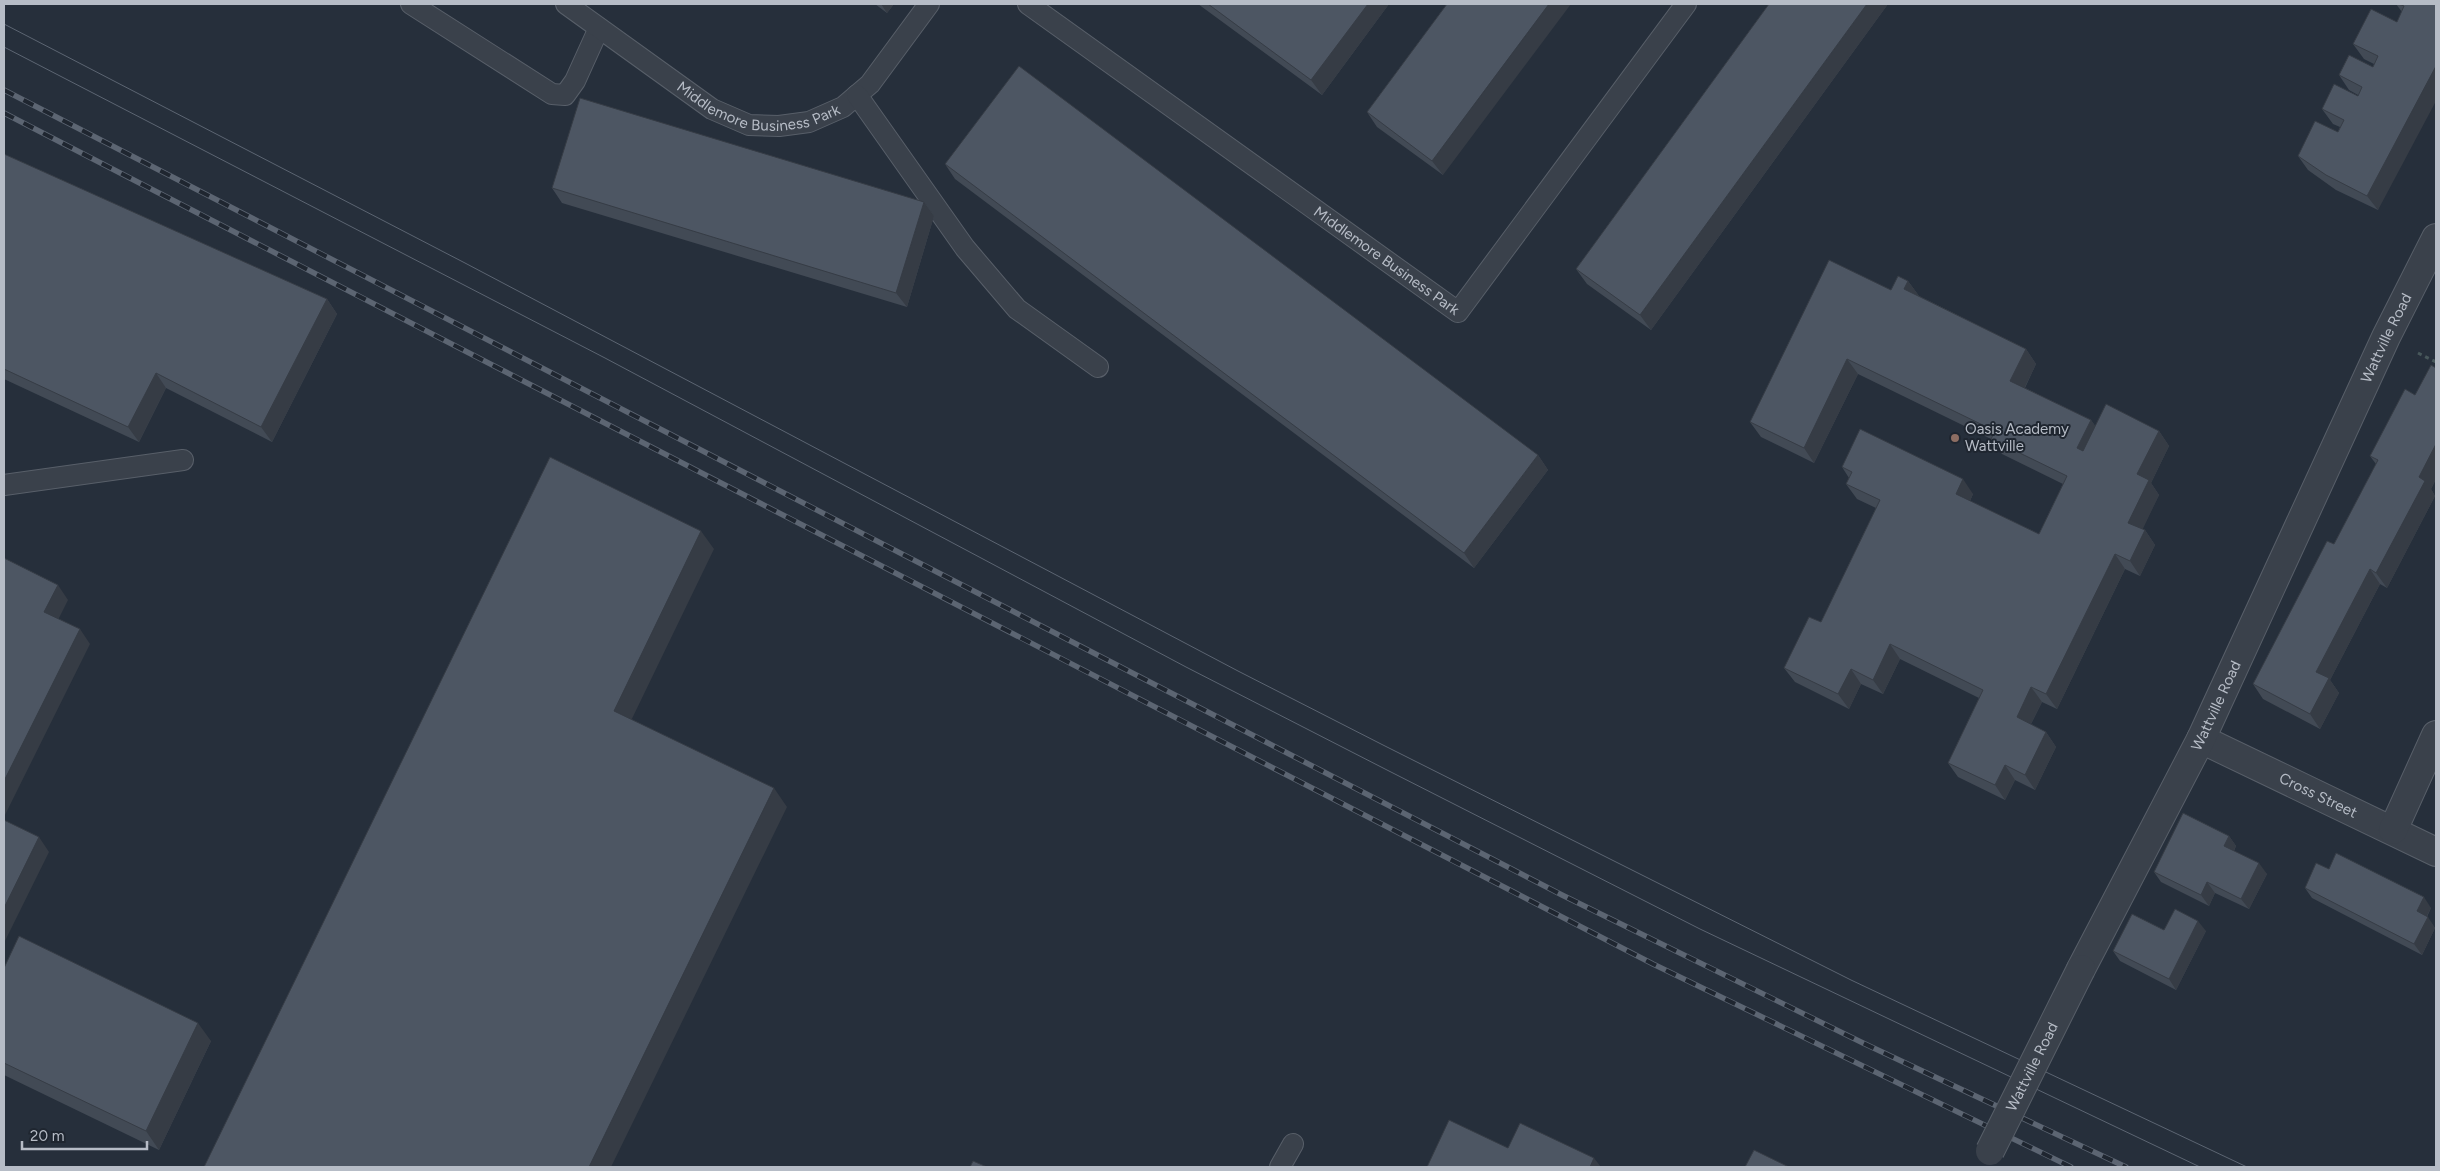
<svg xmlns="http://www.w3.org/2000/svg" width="2440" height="1171" font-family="Figtree,sans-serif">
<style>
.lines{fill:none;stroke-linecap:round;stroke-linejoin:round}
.service-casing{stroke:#585f69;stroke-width:22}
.minor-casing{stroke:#585f69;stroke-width:30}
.path{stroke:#48585b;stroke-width:3;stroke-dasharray:4 4;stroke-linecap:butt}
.service{stroke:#3a414b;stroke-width:20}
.minor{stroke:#3a414b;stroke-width:28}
.tram{stroke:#5c6572;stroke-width:1}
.rail-casing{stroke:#5c6572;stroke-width:5.5}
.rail{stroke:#1f2630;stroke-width:4;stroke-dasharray:11;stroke-linecap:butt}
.minor-bridge-casing{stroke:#585f69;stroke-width:30;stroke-linecap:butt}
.minor-bridge{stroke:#3a414b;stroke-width:28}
.wall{fill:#424a55}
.shaded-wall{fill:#363c45}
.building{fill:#4d5663;stroke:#363c45}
.education-dot{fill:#8d6e63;stroke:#1f2630;stroke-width:2}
.labels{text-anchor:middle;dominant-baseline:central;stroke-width:4;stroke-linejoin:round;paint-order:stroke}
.street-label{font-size:15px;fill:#b6bcc6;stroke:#1f2630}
.poi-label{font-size:15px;fill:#b6bcc6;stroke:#1f2630;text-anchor:start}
</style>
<rect width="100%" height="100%" fill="#262f3b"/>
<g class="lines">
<g class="service-casing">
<g id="service">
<path d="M 411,4 L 552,94 L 565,95 L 575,81 L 599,28"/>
<path id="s1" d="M 566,4 L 712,109 L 749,125 L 779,126 L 809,122 L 843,107 L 870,84 L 929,4"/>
<path id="s2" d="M 1028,4 L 1458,312 L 1686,4"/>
<path d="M 857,95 L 965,248 L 1017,309 L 1098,367"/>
<path d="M 4,485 L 183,460"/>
<path d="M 1280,1167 L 1293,1144"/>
</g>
</g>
<g class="minor-casing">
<g id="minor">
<path id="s3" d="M 2201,739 L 2436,852"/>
<path d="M 2393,830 L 2436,735"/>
<path id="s4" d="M 2081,969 L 2201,739 L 2386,337 L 2436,238"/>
</g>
</g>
<path class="path" d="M 2418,353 L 2436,362"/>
<use href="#service" class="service"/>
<use href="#minor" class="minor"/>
<path class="tram" d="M 4,24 L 465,263 L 1238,671 L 1383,745 L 1851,980 L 2247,1167
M 4,47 L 605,358 L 1186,667 L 1387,770 L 1700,929 L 2200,1167"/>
<g class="rail-casing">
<path id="rail" d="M 4,90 L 1562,895 L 1863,1043 L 2126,1167
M 4,113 L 1653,964 L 2071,1167"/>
</g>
<use href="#rail" class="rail"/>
<g class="minor-bridge-casing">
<g id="minor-bridge">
<path id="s5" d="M 1990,1151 L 2081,969"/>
</g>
</g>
<use href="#minor-bridge" class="minor-bridge"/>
</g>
<path class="wall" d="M 875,4 L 894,4 L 887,13 Z
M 1198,4 L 1389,4 L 1322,95 Z
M 1447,4 L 1443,175 L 1377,127 L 1367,112 Z
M 1769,4 L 1888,4 L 1651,330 L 1587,284 L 1576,269 Z
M 2396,4 L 2436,4 L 2378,210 L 2336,190 L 2308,170 L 2298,156 L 2338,132 L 2340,127 L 2333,124 L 2322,109 L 2358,96 L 2358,95 L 2349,90 L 2339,75 L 2373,67 L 2374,64 L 2364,59 L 2353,44 L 2397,22 L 2402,12 Z
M 4,154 L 327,299 L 337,314 L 272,442 L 166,388 L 139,442 L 4,379 Z
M 945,164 L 1538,455 L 1548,470 L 1474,568 L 955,179 Z
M 552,188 L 924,202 L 934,216 L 907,307 L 562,203 Z
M 1908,281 L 1919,296 L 2026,349 L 2036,364 L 2025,388 L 2091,420 L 2095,426 L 2159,431 L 2169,446 L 2151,483 L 2159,495 L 2142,529 L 2145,530 L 2155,545 L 2140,576 L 2125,569 L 2057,709 L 2042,702 L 2031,724 L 2046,732 L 2056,747 L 2035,790 L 2015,780 L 2005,800 L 1958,777 L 1948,763 L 1979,698 L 1900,659 L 1883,694 L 1861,684 L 1849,709 L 1795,682 L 1784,668 L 1821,622 L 1876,508 L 1857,499 L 1846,484 L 1849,478 L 1842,467 L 1973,494 L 1970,501 L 2039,534 L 2063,484 L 2002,454 L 1991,439 L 1858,374 L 1814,463 L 1761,437 L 1750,422 L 1891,290 Z
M 2436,368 L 2436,479 L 2431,489 L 2435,496 L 2387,588 L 2380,584 L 2330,680 L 2339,693 L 2320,729 L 2263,699 L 2253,684 L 2334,544 L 2376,464 L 2370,456 L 2415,395 Z
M 2229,836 L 2236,846 L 2234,851 L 2267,874 L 2249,909 L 2215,893 L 2209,906 L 2161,882 L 2154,872 Z
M 2329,869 L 2431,908 L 2427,917 L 2435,928 L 2422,955 L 2312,898 L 2305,888 Z
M 2164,930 L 2206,931 L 2176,990 L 2120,961 L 2113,951 Z
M 4,968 L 211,1041 L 159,1150 L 4,1075 Z"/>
<path class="shaded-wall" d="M 881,4 L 894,4 L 887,13 Z
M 1368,4 L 1389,4 L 1322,95 L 1311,80 Z
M 1549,4 L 1571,4 L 1443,175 L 1432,161 Z
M 1867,4 L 1888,4 L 1651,330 L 1640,315 Z
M 2436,66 L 2436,101 L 2378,210 L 2367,196 Z
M 924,202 L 934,216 L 907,307 L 896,293 Z
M 1908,281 L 1919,296 L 1904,289 Z
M 327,299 L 337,314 L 272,442 L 261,427 Z
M 2026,349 L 2036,364 L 2021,395 L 2010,381 Z
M 1847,359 L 1858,374 L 1814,463 L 1804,448 Z
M 156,373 L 166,388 L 139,442 L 128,427 Z
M 2091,420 L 2102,435 L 2088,463 L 2077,448 Z
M 2159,431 L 2169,446 L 2151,483 L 2159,495 L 2139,537 L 2128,523 L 2137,474 Z
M 2436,444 L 2436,479 L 2431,489 L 2435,496 L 2387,588 L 2376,573 L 2419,477 Z
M 1538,455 L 1548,470 L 1474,568 L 1464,553 Z
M 1963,479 L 1973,494 L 1966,509 L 1956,494 Z
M 2145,530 L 2155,545 L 2140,576 L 2130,561 Z
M 701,531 L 714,549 L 627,729 L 614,711 Z
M 2115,554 L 2125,569 L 2057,709 L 2046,694 Z
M 2370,569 L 2380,584 L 2330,680 L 2339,693 L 2320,729 L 2310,714 L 2316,672 Z
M 58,585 L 68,600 L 55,626 L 44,612 Z
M 80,629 L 90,644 L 4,817 L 4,781 Z
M 1890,644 L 1900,659 L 1883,694 L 1873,680 Z
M 1851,669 L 1861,684 L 1849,709 L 1838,694 Z
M 2031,687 L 2042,702 L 2027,732 L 2017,717 Z
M 2046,732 L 2056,747 L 2035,790 L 2025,775 Z
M 2005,765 L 2015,780 L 2005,800 L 1995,785 Z
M 774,788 L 787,807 L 611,1167 L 589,1167 Z
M 2229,836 L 2236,846 L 2231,856 L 2224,846 Z
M 39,837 L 49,852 L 4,943 L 4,908 Z
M 2259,863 L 2267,874 L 2249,909 L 2241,899 Z
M 2207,882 L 2215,893 L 2209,906 L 2201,895 Z
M 2424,897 L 2431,908 L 2424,921 L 2417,911 Z
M 2428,917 L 2435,928 L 2422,955 L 2414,944 Z
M 2198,921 L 2206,931 L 2176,990 L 2169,979 Z
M 198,1023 L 211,1041 L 159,1150 L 146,1131 Z
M 1594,1158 L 1601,1167 L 1590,1167 Z"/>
<path class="building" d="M 1208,4 L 1368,4 L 1311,80 Z
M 1447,4 L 1549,4 L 1432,161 L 1367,112 Z
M 1769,4 L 1867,4 L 1640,315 L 1576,269 Z
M 2398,4 L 2436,4 L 2436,66 L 2367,196 L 2326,175 L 2298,156 L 2315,121 L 2338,132 L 2344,120 L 2322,109 L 2334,84 L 2358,96 L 2362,87 L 2339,75 L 2349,55 L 2373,67 L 2378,56 L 2353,44 L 2371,9 L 2397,22 L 2404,6 Z
M 1019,66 L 1538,455 L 1464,553 L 945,164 Z
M 580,98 L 924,202 L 896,293 L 552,188 Z
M 4,154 L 327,299 L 261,427 L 156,373 L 128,427 L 4,369 Z
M 1829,260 L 1891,290 L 1898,276 L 1908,281 L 1904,289 L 2026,349 L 2010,381 L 2091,420 L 2077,448 L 2083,451 L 2106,404 L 2159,431 L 2137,474 L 2149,480 L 2128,523 L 2145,530 L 2130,561 L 2115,554 L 2046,694 L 2031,687 L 2017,717 L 2046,732 L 2025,775 L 2005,765 L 1995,785 L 1948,763 L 1983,690 L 1890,644 L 1873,680 L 1851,669 L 1838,694 L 1784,668 L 1809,617 L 1821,622 L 1880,500 L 1846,484 L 1852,472 L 1842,467 L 1860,429 L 1963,479 L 1956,494 L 2039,534 L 2067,476 L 1991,439 L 1995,431 L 1847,359 L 1804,448 L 1750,422 Z
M 2431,365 L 2436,368 L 2436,444 L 2419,477 L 2425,481 L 2376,573 L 2370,569 L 2316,672 L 2329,678 L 2310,714 L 2253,684 L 2327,541 L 2334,544 L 2378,460 L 2370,456 L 2405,389 L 2415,395 Z
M 550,457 L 701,531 L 614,711 L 774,788 L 589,1167 L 204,1167 Z
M 4,558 L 58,585 L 44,612 L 80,629 L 4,781 Z
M 2183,813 L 2229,836 L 2224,846 L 2259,863 L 2241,899 L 2207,882 L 2201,895 L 2154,872 Z
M 4,820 L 39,837 L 4,908 Z
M 2336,853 L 2424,897 L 2417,911 L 2428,917 L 2414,944 L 2305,888 L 2316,863 L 2329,869 Z
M 2175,909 L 2198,921 L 2169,979 L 2113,951 L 2132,914 L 2164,930 Z
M 19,936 L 198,1023 L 146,1131 L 4,1063 L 4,968 Z
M 1449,1120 L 1508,1148 L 1520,1123 L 1594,1158 L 1590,1167 L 1427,1167 Z
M 1754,1150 L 1789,1167 L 1745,1167 Z
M 973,1161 L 987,1167 L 970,1167 Z"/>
<circle class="education-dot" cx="1955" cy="438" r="5"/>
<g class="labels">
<g class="street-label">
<text stroke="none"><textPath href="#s1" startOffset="226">Middlemore Business Park</textPath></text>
<text stroke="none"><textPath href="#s2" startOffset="441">Middlemore Business Park</textPath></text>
<text stroke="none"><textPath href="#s4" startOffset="701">Wattville Road</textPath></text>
<text stroke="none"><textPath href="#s4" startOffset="296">Wattville Road</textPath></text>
<text stroke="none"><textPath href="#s3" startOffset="130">Cross Street</textPath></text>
<text stroke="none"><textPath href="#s5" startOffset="94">Wattville Road</textPath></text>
</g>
<g class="poi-label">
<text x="1965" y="429">Oasis Academy<tspan x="1965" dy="17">Wattville</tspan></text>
</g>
</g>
<rect width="2440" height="1171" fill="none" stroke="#b6bcc6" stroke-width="10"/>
<path d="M22 1141v8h125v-8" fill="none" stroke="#b6bcc6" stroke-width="2.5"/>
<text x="30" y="1141" font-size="15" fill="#b6bcc6" stroke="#1f2630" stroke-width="4" paint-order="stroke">20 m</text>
</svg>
